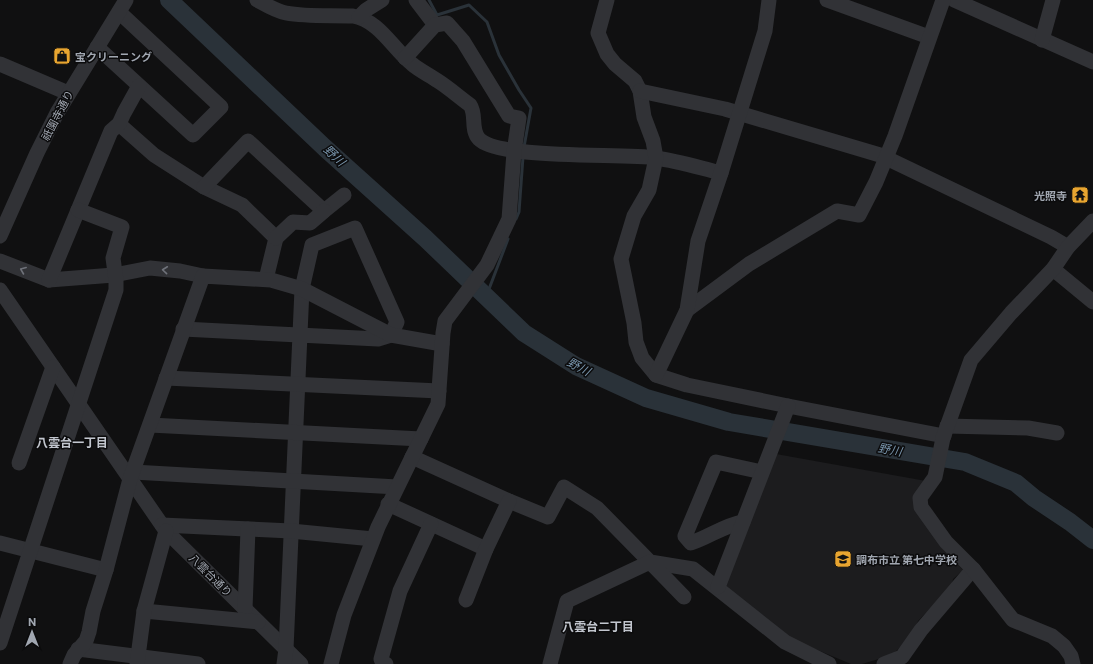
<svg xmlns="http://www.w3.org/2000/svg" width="1093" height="664" font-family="Commissioner,'Noto Sans JP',sans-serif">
  <rect width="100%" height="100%" fill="#101011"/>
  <!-- built -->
  <polygon fill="#1c1c1e" points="776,454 926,481 913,501 941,547 963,570 953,579 952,586 918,621 912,636 892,655 862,664 851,664 784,636 726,589 725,581"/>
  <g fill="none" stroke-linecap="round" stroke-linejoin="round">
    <!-- stream -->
    <g stroke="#2a3239" stroke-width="3">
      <polyline points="429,0 437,15 469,5 487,22 499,55 519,90 531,108 524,147"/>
      <polyline points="516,219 519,212 523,157"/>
      <polyline points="486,297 508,239"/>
    </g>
    <!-- river -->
    <polyline stroke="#2a3239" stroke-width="18" points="169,0 325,148 425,238 524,333 576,366 646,398 729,422 965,462 1016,483 1034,498 1070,522 1093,540"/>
    <!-- minor -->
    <g stroke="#313236" stroke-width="15">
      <path d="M257,0C266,5 276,11 286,13C308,17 331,15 353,16C380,21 392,48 412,64C419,70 429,75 438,81C449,88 459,97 470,105C477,115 470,129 479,139C500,160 622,153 656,158C678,161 700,168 721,173"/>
      <polyline points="416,0 435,25"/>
      <polyline points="607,0 598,33 607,54 615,64 635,81 640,91 644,117 653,141 656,158 649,190 634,216 621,259 634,323 636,342 642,358 656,375 687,385 788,406 944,436"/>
      <polyline points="827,0 929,37"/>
      <polyline points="954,0 1093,62"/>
      <polyline points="359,17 366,10 382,0"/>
      <polyline points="1042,40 1053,0"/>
      <polyline points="97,47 193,135 221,107 119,12"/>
      <polyline points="0,64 68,93"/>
      <polyline points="640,91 725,109 880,155 1051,237 1068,247"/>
      <polyline points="119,124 154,155 204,187 242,205 276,238 266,279"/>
      <polyline points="204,187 248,141 324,211 344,195"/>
      <polyline points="0,236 37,153 57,113 126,0"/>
      <polyline points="276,238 293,222 310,223 324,211"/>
      <polyline points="0,261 49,280 114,275 150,268 180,271 203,276"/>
      <polyline points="1053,269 1093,302"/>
      <polyline points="49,280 111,131 119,124 124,113 139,86"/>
      <polyline points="0,290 166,531 301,664"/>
      <polyline points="687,310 749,264 837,211 859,215 876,182 895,136 943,0"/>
      <polyline points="183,329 378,339 391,335 397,322 355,228 312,245 302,289 286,649 284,664"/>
      <polyline points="656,375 687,310 698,241 721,173 765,31 769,0"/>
      <polyline points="166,378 439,391"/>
      <polyline points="150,425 421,439"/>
      <polyline points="947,426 1028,428 1057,433"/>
      <polyline points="412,457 509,501 548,517 564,487 597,508 650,562 693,569 785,642 829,664"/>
      <polyline points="19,463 53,367"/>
      <polyline points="133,472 397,487"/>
      <polyline points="388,504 486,549"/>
      <path d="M743,522C725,525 709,537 691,543L685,536L716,462L762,472"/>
      <polyline points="162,525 291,531 373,539"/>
      <polyline points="0,543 106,570"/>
      <polyline points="718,587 788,406"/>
      <polyline points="466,600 486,549 509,501"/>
      <polyline points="245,609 248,529"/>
      <polyline points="144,611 258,622"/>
      <polyline points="0,643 116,290 116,280 113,258 122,227 78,210"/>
      <polyline points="78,649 198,664"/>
      <polyline points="70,664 74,655 86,641 89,632 93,611 106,570 130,479 203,276 271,280 302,289 391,335 442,344"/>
      <polyline points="137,664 144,611 166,531"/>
      <polyline points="331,664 344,615 378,527 438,404 443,333 445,321 487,265 509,219 514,152 519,118 509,116 463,41 447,23 435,25 405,58"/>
      <polyline points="386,664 383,664 381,659 400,591 431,524"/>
      <polyline points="550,664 567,601 650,562 684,597"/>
      <polyline points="884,664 902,657 921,630 973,569"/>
      <polyline points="1073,664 1071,656 1064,646 1052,636 1013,620 973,569 946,542 921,507 920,498 935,477 943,438 971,360 1011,313 1053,269 1068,247 1093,221"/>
    </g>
  </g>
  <!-- one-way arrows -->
  <defs><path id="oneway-chevron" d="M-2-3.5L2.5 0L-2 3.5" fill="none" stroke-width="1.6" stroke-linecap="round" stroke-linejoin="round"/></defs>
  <g stroke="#6f727a">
    <use href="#oneway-chevron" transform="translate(23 270) rotate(-158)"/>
    <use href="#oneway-chevron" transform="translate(165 270) rotate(-174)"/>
  </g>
  <!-- icons -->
  <defs>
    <symbol id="shop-square" viewBox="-11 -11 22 22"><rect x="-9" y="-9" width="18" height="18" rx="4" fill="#e8a530" stroke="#0b0b0c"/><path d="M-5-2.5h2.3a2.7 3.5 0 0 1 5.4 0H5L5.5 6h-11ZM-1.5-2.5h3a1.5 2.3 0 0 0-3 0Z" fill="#111"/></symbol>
    <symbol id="temple-square" viewBox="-11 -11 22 22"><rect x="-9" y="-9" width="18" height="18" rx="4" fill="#e8a530" stroke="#0b0b0c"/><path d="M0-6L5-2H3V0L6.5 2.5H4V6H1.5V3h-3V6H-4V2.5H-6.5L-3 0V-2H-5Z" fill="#111"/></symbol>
    <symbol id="school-square" viewBox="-11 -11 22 22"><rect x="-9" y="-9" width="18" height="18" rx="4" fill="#e8a530" stroke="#0b0b0c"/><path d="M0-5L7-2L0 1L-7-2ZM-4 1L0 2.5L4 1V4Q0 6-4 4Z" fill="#111"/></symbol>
  </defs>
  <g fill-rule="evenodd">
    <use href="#shop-square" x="52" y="46" width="20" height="20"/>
    <use href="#temple-square" x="1070" y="185" width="20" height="20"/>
    <use href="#school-square" x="833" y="549" width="20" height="20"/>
  </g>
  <g text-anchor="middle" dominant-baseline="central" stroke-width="3" stroke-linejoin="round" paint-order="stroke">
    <!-- poi labels -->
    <g font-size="11" font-weight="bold" fill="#a1a7b1" stroke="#0b0b0c" text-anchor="start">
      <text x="75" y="56">宝クリーニング</text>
      <text x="1067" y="195" text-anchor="end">光照寺</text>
      <text x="856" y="559">調布市立 第七中学校</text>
    </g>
    <!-- street labels -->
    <g font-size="11" fill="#a1a7b1" stroke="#0b0b0c">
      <text transform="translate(57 115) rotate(-62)">祇園寺通り</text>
      <text transform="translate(211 575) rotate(45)">八雲台通り</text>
    </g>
    <!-- water labels -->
    <g font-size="12" font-style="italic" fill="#7995ac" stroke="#0b0b0c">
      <text transform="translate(335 155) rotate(43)">野川</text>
      <text transform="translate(579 366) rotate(28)">野川</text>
      <text transform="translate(890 449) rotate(10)">野川</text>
    </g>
    <!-- neighbourhood labels -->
    <g font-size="12" font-weight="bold" fill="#c2c6ce" stroke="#0b0b0c">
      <text x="72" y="442">八雲台一丁目</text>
      <text x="598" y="626">八雲台二丁目</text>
    </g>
  </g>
  <!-- north arrow -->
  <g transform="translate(32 632)" stroke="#0b0b0c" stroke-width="3" paint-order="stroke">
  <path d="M0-3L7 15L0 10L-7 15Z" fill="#a1a7b1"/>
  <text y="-6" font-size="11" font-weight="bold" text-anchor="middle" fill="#a1a7b1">N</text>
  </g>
</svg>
